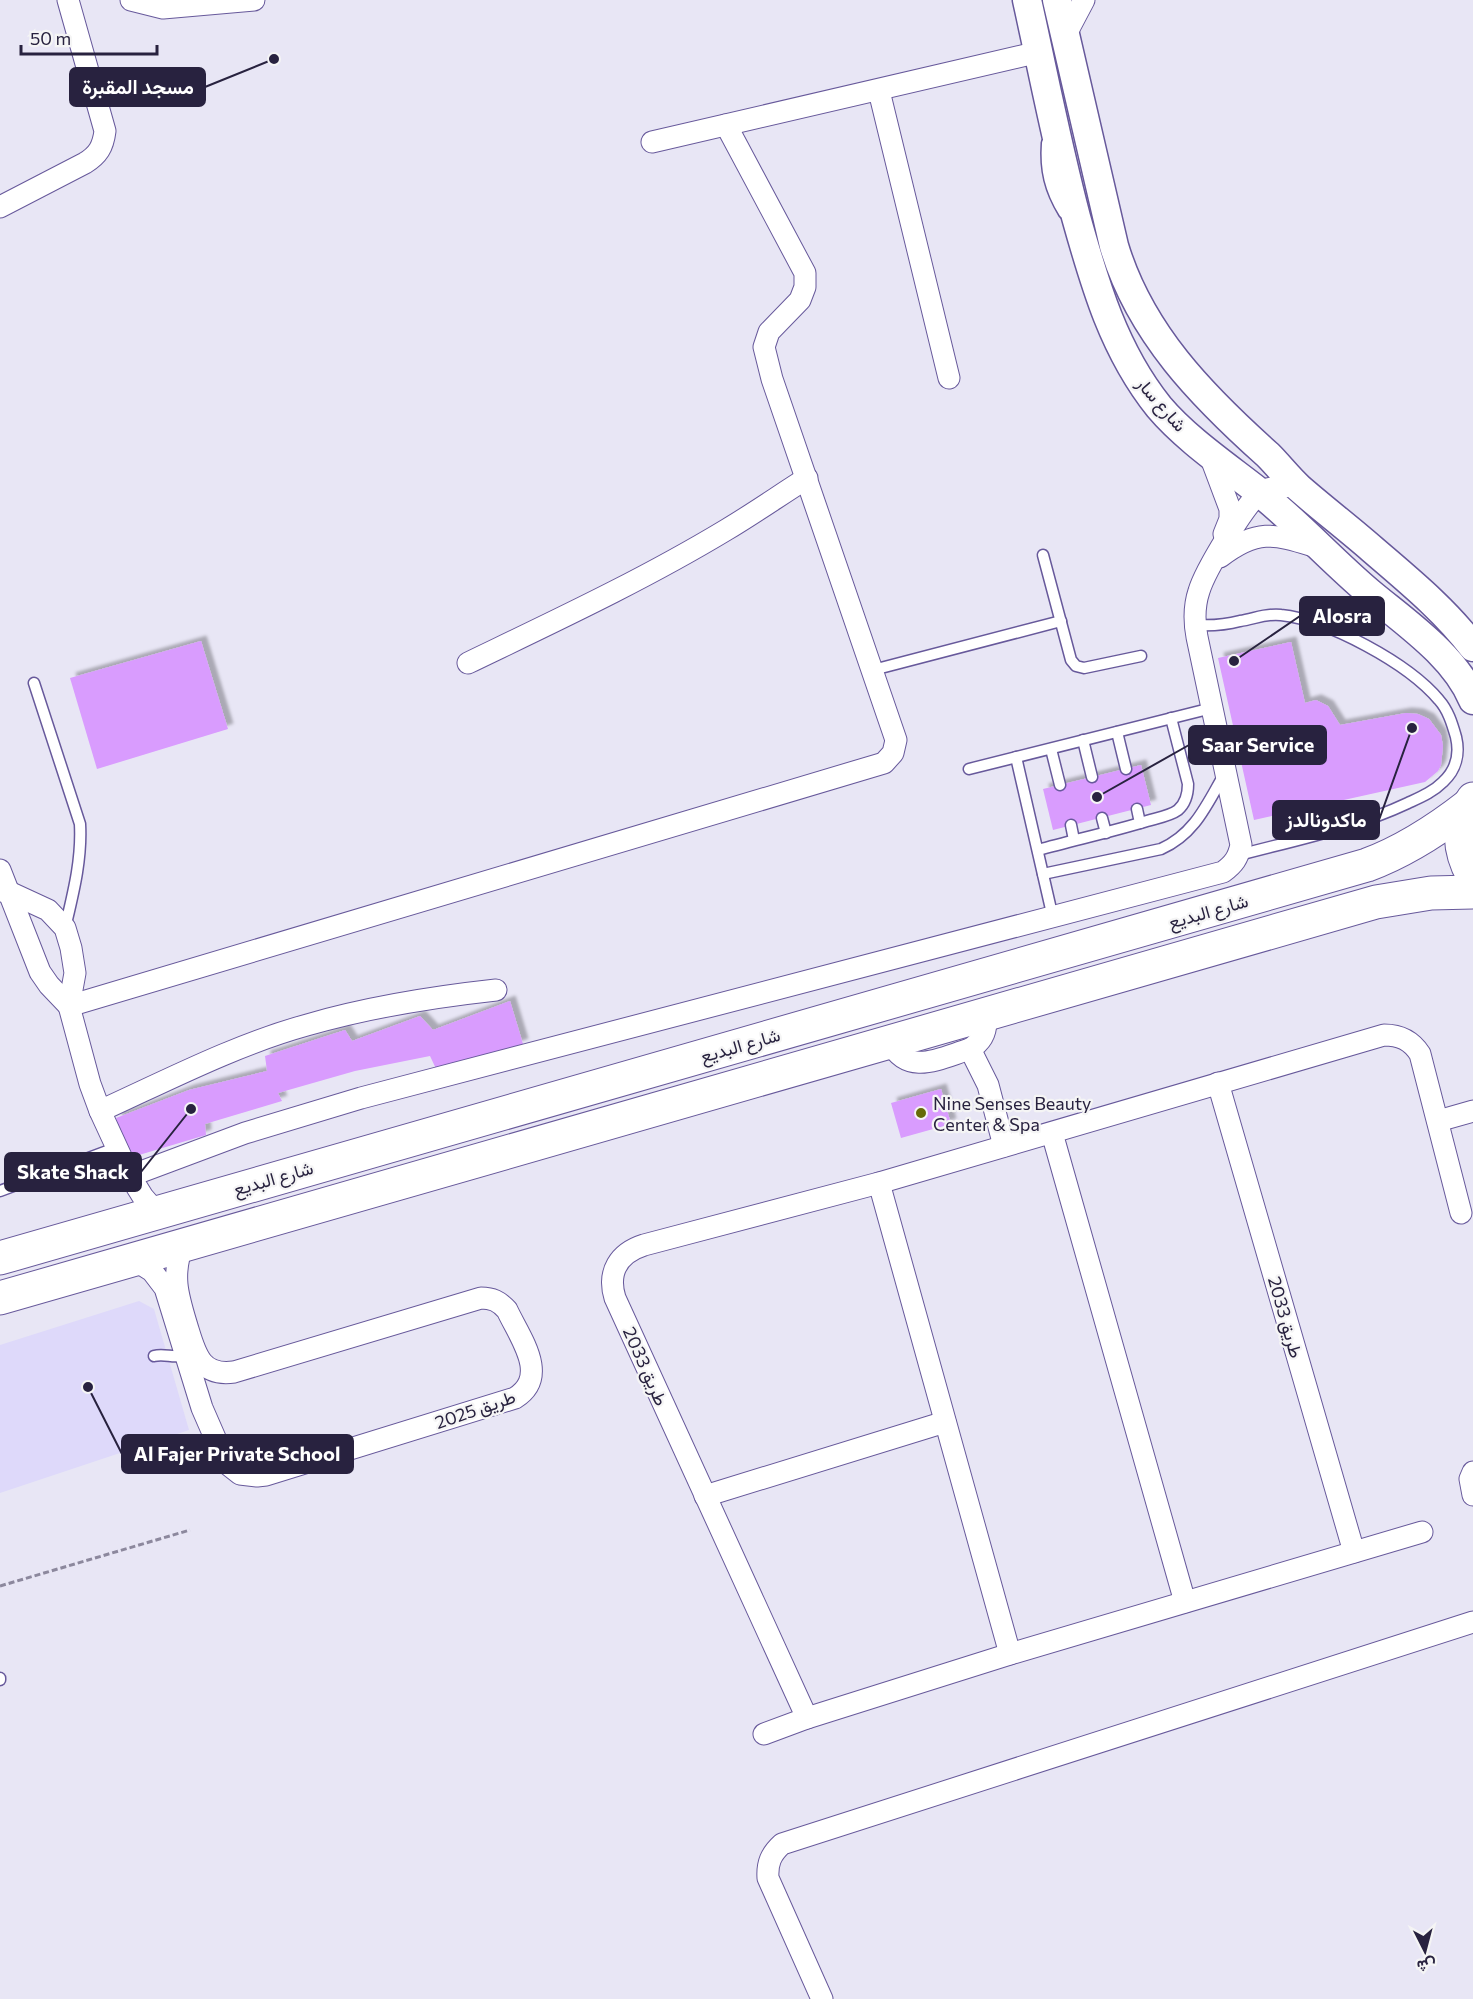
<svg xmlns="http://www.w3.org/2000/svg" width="1473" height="1999" font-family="Commissioner,Vazirmatn,sans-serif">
  <defs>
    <filter id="shadow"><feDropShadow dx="5.5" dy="-5.5" stdDeviation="1.5" flood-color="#0004"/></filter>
  </defs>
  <rect width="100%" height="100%" fill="#e8e6f5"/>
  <!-- built -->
  <polygon fill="#ded9fa" points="139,1301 154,1309 189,1430 0,1493 0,1345"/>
  <!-- building -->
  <g fill="#d99cfe" filter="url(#shadow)">
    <polygon points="201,641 228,729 97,769 70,678"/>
    <polygon points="1291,642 1305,703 1316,700 1328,706 1340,725 1406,713 1418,714 1429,719 1441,735 1443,746 1441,765 1438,771 1425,782 1254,820 1218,658"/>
    <polygon points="1141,765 1151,805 1053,830 1043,789"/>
    <polygon points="510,1001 523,1044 438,1073 430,1056 355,1071 278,1093 282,1101 205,1124 206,1135 129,1158 116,1118 189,1090 267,1071 265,1056 345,1030 352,1041 420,1016 433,1030"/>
    <polygon points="941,1089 951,1124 901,1138 891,1103"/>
  </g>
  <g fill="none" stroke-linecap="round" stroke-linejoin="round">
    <defs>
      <g id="lane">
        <path d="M1047,143C1045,170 1050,190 1064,213"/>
        <polyline points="1043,555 1071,660 1076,666 1084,668 1141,656"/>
        <path d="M1195,625C1211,626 1225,625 1240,621C1254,619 1266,613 1281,615C1328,620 1408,663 1439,700C1448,710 1452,723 1456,737C1460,754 1456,770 1443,782C1433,792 1421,797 1408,803C1355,828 1296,840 1239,855"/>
        <polyline points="873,670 1061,621"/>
        <path d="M34,683L80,824C82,860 73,894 65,928"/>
        <polyline points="1117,732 1126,769"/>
        <polyline points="1083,740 1092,777"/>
        <polyline points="1051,749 1060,785"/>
        <polyline points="1016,757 1053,918"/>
        <polyline points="969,769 1212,708"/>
        <polyline points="1137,809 1140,823"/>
        <polyline points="1102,818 1106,833"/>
        <polyline points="1071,825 1074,840"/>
        <path d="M1038,850C1074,840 1111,832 1147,821C1157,818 1170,816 1178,810C1186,803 1188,794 1188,784L1171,718"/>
        <path d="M1043,874L1161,849C1195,834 1207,804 1225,773"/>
        <polyline points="0,1191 118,1147"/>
        <path d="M154,1356C165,1353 174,1359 185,1355"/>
        <polyline points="0,1678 0,1680"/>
      </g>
      <g id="street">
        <polyline points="131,0 163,8 254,0"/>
        <polyline points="1065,36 1084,0"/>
        <polyline points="879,91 949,378"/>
        <polyline points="652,142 1039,52"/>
        <path d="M0,207L85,163C98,155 103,147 105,131L68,0"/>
        <polyline points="1209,453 1230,509 1230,519 1224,534"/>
        <path d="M1220,557C1258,528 1274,534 1317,547"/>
        <path d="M468,663C555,621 643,580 726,530C753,514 780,495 807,478"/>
        <polyline points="0,870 40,972 49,985 69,1006 884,763 893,753 896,740 772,379 764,347 769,332 800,300 805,287 805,273 726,125"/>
        <polyline points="1,891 9,892 48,910 65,928 71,948 75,973 69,1006 90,1084 100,1111 130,1176 143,1197 156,1212"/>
        <path d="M890,1042C908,1077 940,1058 970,1049C983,1041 988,1030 985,1014"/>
        <polyline points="970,1049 988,1085 1004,1146"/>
        <polyline points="1218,1083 1354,1552"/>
        <path d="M100,1111C168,1080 235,1045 307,1025C369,1007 432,997 496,990"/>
        <polyline points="1438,1121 1473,1111"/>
        <polyline points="1052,1133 1185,1602"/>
        <path d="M130,1176L245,1133L361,1098L1223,872C1234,864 1238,858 1241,845L1197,637C1194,621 1194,606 1199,591C1205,571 1245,504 1261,492C1270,486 1287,487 1297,486"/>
        <polyline points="879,1183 1010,1654"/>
        <path d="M133,1259L152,1271L165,1288L202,1408L226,1463L240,1474L257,1476L266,1475L515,1398C550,1376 520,1338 507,1310C499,1301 492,1298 481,1298L234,1372C200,1377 195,1352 187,1326C178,1296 171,1276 183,1244"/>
        <polyline points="1473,1472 1470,1479 1473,1495"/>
        <polyline points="705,1496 945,1422"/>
        <path d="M807,1718L615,1298C607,1272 619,1253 644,1245L879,1183L1384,1035C1400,1035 1411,1040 1420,1054L1461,1213"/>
        <polyline points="764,1734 807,1718 1010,1654 1422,1532"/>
        <path d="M822,1999L768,1878C767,1863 771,1854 782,1844L1473,1622"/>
      </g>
      <g id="secondary">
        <path d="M1027,0C1043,72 1057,145 1076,217C1095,285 1114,351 1159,407C1186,439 1226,466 1259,492C1298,523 1332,561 1370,593C1406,623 1455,656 1473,700"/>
        <path d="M1057,0L1114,246C1140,333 1202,396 1268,455C1279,466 1288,478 1299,488C1323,509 1348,528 1372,549C1408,580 1444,609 1473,647"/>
      </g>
      <g id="primary">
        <path d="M1473,799C1456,824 1459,851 1473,876"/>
        <path d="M0,1258L1367,865C1405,851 1437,830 1469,805"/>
        <polyline points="0,1298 1376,902 1431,893 1473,892"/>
      </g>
    </defs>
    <!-- lane casing -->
    <use href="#lane" stroke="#67599b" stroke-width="13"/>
    <!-- street casing -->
    <use href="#street" stroke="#67599b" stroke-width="23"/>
    <!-- secondary casing -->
    <use href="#secondary" stroke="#67599b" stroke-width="31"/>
    <!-- primary casing -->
    <use href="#primary" stroke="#67599b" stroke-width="35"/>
    <!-- path -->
    <polyline stroke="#8c889d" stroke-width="3" stroke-dasharray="6 3" stroke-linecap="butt" points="0,1586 190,1530"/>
    <!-- lane -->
    <use href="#lane" stroke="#fff" stroke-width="10"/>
    <!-- street -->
    <use href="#street" stroke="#fff" stroke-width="21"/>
    <!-- secondary -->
    <use href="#secondary" stroke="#fff" stroke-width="28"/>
    <!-- primary -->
    <use href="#primary" stroke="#fff" stroke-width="33"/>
  </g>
  <!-- markers -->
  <circle fill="#666a09" stroke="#f5f5f5" stroke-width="2" cx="921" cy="1113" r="6"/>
  <g text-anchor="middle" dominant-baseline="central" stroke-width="4.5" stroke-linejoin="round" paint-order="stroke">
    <!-- street labels -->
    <g font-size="18" fill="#28223f" stroke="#f5f5f5">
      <text transform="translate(1162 404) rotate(49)">شارع سار</text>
      <text transform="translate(1208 911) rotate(-16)">شارع البديع</text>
      <text transform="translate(740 1045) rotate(-16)">شارع البديع</text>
      <text transform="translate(273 1178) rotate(-16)">شارع البديع</text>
      <text transform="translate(1286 1317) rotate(74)">طريق 2033</text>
      <text transform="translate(646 1366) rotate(66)">طريق 2033</text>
      <text transform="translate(475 1409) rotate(-19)">طريق 2025</text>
    </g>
    <!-- poi labels -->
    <g font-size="18" fill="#28223f" stroke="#f5f5f5" text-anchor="start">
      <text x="933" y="1103">Nine Senses Beauty<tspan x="933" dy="21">Center &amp; Spa</tspan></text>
    </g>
  </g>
  <!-- callouts -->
  <path fill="none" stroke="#28223f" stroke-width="2" d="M274 59L205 87M1234 661L1300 616M1097 797L1189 745M1412 728L1379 820M191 1109L141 1172M88 1387L122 1454"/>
  <g fill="#28223f" stroke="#f5f5f5" stroke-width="2">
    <circle cx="274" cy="59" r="6"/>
    <circle cx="1234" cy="661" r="6"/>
    <circle cx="1097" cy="797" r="6"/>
    <circle cx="1412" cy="728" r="6"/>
    <circle cx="191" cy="1109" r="6"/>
    <circle cx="88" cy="1387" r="6"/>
  </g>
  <g fill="#28223f" stroke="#28223f" stroke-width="2">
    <rect x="70" y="68" width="135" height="38" rx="6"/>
    <rect x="1300" y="597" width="84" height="38" rx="6"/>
    <rect x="1189" y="726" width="137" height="38" rx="6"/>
    <rect x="1273" y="801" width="106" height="38" rx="6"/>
    <rect x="5" y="1153" width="136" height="38" rx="6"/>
    <rect x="122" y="1435" width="231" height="38" rx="6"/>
  </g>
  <g font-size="20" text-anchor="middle" font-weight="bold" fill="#fff">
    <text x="138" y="94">مسجد المقبرة</text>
    <text x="1342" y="623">Alosra</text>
    <text x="1258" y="752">Saar Service</text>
    <text x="1326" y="827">ماكدونالدز</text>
    <text x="73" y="1179">Skate Shack</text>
    <text x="237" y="1461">Al Fajer Private School</text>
  </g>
  <!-- north arrow -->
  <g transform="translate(1425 1951) rotate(174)" stroke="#f5f5f5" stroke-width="4.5" paint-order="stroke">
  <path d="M0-4.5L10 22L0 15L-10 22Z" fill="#28223f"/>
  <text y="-9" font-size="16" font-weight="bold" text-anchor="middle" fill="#28223f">ش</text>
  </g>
  <!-- scale -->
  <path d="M21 45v9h136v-9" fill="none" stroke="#28223f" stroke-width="3"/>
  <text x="30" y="45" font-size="18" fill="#28223f" stroke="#f5f5f5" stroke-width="4.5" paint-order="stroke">50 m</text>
</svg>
